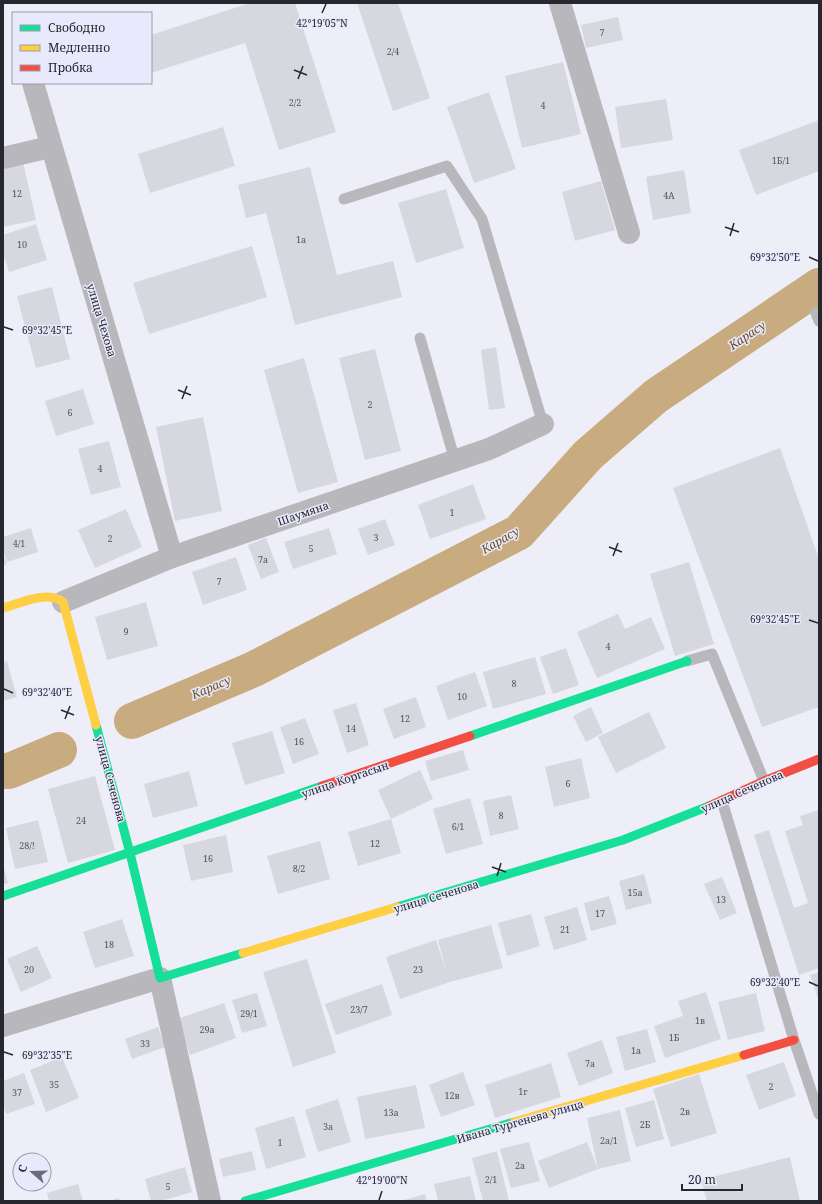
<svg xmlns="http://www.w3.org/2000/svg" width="822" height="1204" font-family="'Noto Serif',serif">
  <rect width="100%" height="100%" fill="#eeeef8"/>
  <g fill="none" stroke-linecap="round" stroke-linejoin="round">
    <!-- river -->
    <g stroke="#c8ac80" stroke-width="36">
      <polyline points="132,721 254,669 519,532 588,455 656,396 819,286"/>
      <polyline points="3,771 9,771 59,750"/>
    </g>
  </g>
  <!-- building -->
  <g fill="#d7d7e0">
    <polygon points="250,3 295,3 336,132 279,150 245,43 151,73 151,35"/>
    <polygon points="357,3 398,3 430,98 393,111"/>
    <polygon points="618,17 623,40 586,48 581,25"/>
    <polygon points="563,62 581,134 522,148 505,76"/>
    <polygon points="489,92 516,169 474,183 447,107"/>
    <polygon points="666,99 673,140 621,148 615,107"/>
    <polygon points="819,120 819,171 756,195 739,150"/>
    <polygon points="223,127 235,166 150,193 138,154"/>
    <polygon points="23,162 36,220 3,227 3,166"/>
    <polygon points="310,167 337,275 393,261 402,297 295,325 266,213 246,218 238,185"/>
    <polygon points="684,170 691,213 653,220 646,177"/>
    <polygon points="601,181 615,230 575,241 562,192"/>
    <polygon points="446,189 464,248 416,263 398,203"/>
    <polygon points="36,224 47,260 9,272 3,253 3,235"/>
    <polygon points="252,246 267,297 149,334 133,283"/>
    <polygon points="52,287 70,359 36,368 17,296"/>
    <polygon points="496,347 505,408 489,410 481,350"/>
    <polygon points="375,349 401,451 365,460 339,358"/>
    <polygon points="304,358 338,482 298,493 264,370"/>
    <polygon points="83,389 94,424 56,436 45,401"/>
    <polygon points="203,417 222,511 175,521 156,427"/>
    <polygon points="109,441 121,487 91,495 78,449"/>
    <polygon points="780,448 819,559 819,707 762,727 673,488"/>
    <polygon points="473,484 486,519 430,539 418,505"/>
    <polygon points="126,509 142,547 95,568 78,530"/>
    <polygon points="385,519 395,545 368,555 358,529"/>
    <polygon points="31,528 38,552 7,562 3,550 3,537"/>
    <polygon points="329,528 337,554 293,569 284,542"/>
    <polygon points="266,538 279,572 261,579 248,545"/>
    <polygon points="3,553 7,564 3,565"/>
    <polygon points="236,557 247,590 203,605 192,572"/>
    <polygon points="689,562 714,644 675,656 650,574"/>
    <polygon points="146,602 158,646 107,660 95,617"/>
    <polygon points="618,614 625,629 651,617 665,649 597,678 577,632"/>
    <polygon points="566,648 579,685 553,694 540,657"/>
    <polygon points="535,657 546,694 493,709 483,672"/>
    <polygon points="7,661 17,697 3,701 3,663"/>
    <polygon points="475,672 487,706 448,720 436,686"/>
    <polygon points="416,697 426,727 394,739 383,709"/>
    <polygon points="356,703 369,745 347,753 333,710"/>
    <polygon points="591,707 603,733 586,742 573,716"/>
    <polygon points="649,712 666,748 616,773 598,737"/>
    <polygon points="305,718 319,754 293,764 280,727"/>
    <polygon points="272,731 285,773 245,785 232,743"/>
    <polygon points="463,750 469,770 431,781 425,761"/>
    <polygon points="581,758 590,798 554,807 545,767"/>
    <polygon points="420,770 433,799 391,819 378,790"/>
    <polygon points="189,771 198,806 153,818 144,784"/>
    <polygon points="95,776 115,850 68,863 48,789"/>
    <polygon points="511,795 519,829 490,836 483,801"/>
    <polygon points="470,798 483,844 446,854 433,809"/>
    <polygon points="819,810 819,968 799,975 754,835 769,830 794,908 808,903 785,831 803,825 800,816"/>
    <polygon points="391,819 401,853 358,866 348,832"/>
    <polygon points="38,820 48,862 15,869 6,828"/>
    <polygon points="226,835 233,872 191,881 183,845"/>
    <polygon points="320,841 330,879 278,894 267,856"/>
    <polygon points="3,865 8,883 3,884"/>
    <polygon points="644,874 652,903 626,910 619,881"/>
    <polygon points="722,877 737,913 720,920 704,884"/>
    <polygon points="609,896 617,924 591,931 584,903"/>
    <polygon points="577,907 587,940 554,950 544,917"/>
    <polygon points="531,914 540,946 507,956 498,923"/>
    <polygon points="122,919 134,956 95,968 83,932"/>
    <polygon points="491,925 503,968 450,982 400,999 386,957 436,940 447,973 438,940"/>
    <polygon points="37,946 52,978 21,992 7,959"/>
    <polygon points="307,959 336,1053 293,1067 263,972"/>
    <polygon points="819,972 819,1001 810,975"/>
    <polygon points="382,984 392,1015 336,1035 325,1004"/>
    <polygon points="706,992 721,1039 665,1058 654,1026 683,1016 678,1001"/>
    <polygon points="257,993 267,1026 242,1033 232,1000"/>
    <polygon points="756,993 765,1031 728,1040 718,1002"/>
    <polygon points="224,1003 236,1038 190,1055 177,1019"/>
    <polygon points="158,1027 165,1047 132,1059 125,1039"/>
    <polygon points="647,1029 656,1062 625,1071 616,1037"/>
    <polygon points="602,1040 613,1073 579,1086 567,1053"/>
    <polygon points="62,1057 79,1098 46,1112 30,1070"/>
    <polygon points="784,1062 796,1096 759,1110 746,1075"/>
    <polygon points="551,1063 561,1097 495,1118 485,1085"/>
    <polygon points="463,1072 475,1105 441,1117 429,1085"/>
    <polygon points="24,1073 35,1104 6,1114 3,1105 3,1081"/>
    <polygon points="699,1074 717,1133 671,1147 653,1089"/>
    <polygon points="416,1085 425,1128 365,1139 357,1097"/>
    <polygon points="338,1099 351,1142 318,1152 305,1110"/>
    <polygon points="654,1100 664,1139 636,1147 625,1108"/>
    <polygon points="620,1110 631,1161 598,1169 587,1118"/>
    <polygon points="294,1116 306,1157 266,1169 255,1128"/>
    <polygon points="529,1142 540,1181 511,1188 500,1149"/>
    <polygon points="587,1142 598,1169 549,1188 538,1161"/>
    <polygon points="252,1151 256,1170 223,1177 219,1159"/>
    <polygon points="497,1151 509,1201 483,1201 472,1158"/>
    <polygon points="790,1157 800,1201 707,1201 701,1180"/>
    <polygon points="185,1167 192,1192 161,1201 151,1201 145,1179"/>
    <polygon points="470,1176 476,1201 438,1201 434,1184"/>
    <polygon points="78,1184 83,1201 49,1201 47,1193"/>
    <polygon points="425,1194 427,1201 401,1201"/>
    <polygon points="119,1198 120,1201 109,1201"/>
  </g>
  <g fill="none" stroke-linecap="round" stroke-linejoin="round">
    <!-- lane -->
    <g stroke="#b8b8bc" stroke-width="11">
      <polyline points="344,199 447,166 482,219 543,424"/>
      <polyline points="816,313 819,321"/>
      <polyline points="420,338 455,461"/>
      <polyline points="687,661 712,654 764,781"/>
      <polyline points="722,801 794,1040 819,1114"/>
    </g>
    <!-- street -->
    <g stroke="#b8b8bc" stroke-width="22">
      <polyline points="560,3 629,233"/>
      <polyline points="33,83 172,557"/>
      <polyline points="3,158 50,147"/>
      <polyline points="63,602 172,557 489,449 543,424"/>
      <polyline points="3,1026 160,978 210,1201"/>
    </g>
    <!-- fast -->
    <g stroke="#16e098" stroke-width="9">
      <polyline points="96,725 130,853 160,978 243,953"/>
      <polyline points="470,736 687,661"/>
      <polyline points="3,896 322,786"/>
      <polyline points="397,907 623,840 709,806"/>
      <polyline points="245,1201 514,1122"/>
    </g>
    <!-- slow -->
    <g stroke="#ffcf43" stroke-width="9">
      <path d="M3,608C21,603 47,590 63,602L96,725"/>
      <polyline points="243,953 397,907"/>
      <polyline points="514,1122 744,1055"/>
    </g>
    <!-- jam -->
    <g stroke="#f24e42" stroke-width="9">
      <polyline points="322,786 470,736"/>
      <polyline points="709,806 764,781 819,759"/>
      <polyline points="744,1055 794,1040"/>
    </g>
  </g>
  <!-- ticks -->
  <path fill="none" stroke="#27272f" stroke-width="1.5" d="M322,13L326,4M294,70L307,75M298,79L303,66M725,227L739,232M730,236L734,223M809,257L818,261M4,327L13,330M178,390L191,395M182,399L187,386M609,547L622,552M613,556L618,543M809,620L818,623M4,689L13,693M61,710L74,715M65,719L70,706M492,867L506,872M497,876L501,863M809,982L818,986M4,1052L13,1055M379,1200L382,1191"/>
  <g text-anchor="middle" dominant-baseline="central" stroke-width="3" stroke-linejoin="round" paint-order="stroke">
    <!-- number labels -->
    <g font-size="9" fill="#54545c">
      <text x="602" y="32">7</text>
      <text x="393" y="51">2/4</text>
      <text x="295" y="102">2/2</text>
      <text x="543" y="105">4</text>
      <text x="781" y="160">1Б/1</text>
      <text x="17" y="193">12</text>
      <text x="669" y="195">4А</text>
      <text x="301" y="239">1а</text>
      <text x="22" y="244">10</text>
      <text x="370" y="404">2</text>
      <text x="70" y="412">6</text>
      <text x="100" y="468">4</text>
      <text x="452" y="512">1</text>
      <text x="376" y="537">3</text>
      <text x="110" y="538">2</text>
      <text x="19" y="543">4/1</text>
      <text x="311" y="548">5</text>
      <text x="263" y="559">7а</text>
      <text x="219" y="581">7</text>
      <text x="126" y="631">9</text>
      <text x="608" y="646">4</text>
      <text x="514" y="683">8</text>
      <text x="462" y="696">10</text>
      <text x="405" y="718">12</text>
      <text x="351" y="728">14</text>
      <text x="299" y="741">16</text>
      <text x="568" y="783">6</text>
      <text x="501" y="815">8</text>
      <text x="81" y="820">24</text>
      <text x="458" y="826">6/1</text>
      <text x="375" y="843">12</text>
      <text x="27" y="845">28/!</text>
      <text x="208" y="858">16</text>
      <text x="299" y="868">8/2</text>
      <text x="635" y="892">15а</text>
      <text x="721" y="899">13</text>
      <text x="600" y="913">17</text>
      <text x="565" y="929">21</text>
      <text x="109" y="944">18</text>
      <text x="29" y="969">20</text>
      <text x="418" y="969">23</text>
      <text x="359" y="1009">23/7</text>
      <text x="249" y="1013">29/1</text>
      <text x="700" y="1020">1в</text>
      <text x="207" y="1029">29а</text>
      <text x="674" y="1037">1Б</text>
      <text x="145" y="1043">33</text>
      <text x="636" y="1050">1а</text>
      <text x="590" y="1063">7а</text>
      <text x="54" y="1084">35</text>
      <text x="771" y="1086">2</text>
      <text x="523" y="1091">1г</text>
      <text x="17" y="1092">37</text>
      <text x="452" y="1095">12в</text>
      <text x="685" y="1111">2в</text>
      <text x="391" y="1112">13а</text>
      <text x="645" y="1124">2Б</text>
      <text x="328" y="1126">3а</text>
      <text x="609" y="1140">2а/1</text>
      <text x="280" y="1142">1</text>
      <text x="520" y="1165">2а</text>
      <text x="491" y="1179">2/1</text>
      <text x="168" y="1186">5</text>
    </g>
    <!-- street labels -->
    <g font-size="11" fill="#27272f" stroke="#e9e9fd">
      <text transform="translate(102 320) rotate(73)">улица Чехова</text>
      <text transform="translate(303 513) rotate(-19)">Шаумяна</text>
      <text transform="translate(111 779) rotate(75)">улица Сеченова</text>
      <text transform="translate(345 779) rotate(-19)">улица Коргасын</text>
      <text transform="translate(742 791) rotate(-24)">улица Сеченова</text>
      <text transform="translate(436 896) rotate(-17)">улица Сеченова</text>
      <text transform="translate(520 1121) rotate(-16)">Ивана Тургенева улица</text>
    </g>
    <!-- water labels -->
    <g font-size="12" font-style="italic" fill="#6c4e1d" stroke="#e9e9fd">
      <text transform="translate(747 335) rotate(-34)">Карасу</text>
      <text transform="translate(500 540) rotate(-30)">Карасу</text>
      <text transform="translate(211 687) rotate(-23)">Карасу</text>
    </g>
  </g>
  <g font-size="10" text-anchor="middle" fill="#27272f" stroke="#e9e9fd" stroke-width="3" stroke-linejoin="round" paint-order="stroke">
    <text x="322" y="27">42°19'05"N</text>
    <text x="775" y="261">69°32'50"E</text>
    <text x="47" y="334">69°32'45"E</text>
    <text x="775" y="623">69°32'45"E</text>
    <text x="47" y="696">69°32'40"E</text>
    <text x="775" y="986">69°32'40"E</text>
    <text x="47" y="1059">69°32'35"E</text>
    <text x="382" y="1184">42°19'00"N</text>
  </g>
  <!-- border -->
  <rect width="822" height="1204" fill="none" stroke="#27272f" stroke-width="8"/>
  <!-- legend -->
  <rect x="12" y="12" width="140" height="72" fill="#e9e9fd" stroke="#9b9bab"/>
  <rect x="20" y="25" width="20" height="6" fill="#16e098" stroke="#9b9bab"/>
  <text x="48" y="32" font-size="12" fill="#27272f">Свободно</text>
  <rect x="20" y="45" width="20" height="6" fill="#ffcf43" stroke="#9b9bab"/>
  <text x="48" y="52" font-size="12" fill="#27272f">Медленно</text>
  <rect x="20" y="65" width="20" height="6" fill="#f24e42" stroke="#9b9bab"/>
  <text x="48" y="72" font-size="12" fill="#27272f">Пробка</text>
  <!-- north arrow -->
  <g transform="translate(32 1172) rotate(290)"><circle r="19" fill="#e9e9fd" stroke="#9b9bab"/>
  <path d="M0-3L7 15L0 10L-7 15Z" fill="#6d6d75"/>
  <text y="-6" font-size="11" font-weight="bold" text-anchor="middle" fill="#27272f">С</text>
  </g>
  <!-- scale -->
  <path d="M682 1184v6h60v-6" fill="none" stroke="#27272f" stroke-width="2"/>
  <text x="688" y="1184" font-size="12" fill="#27272f" stroke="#e9e9fd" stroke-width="3" paint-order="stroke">20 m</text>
</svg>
